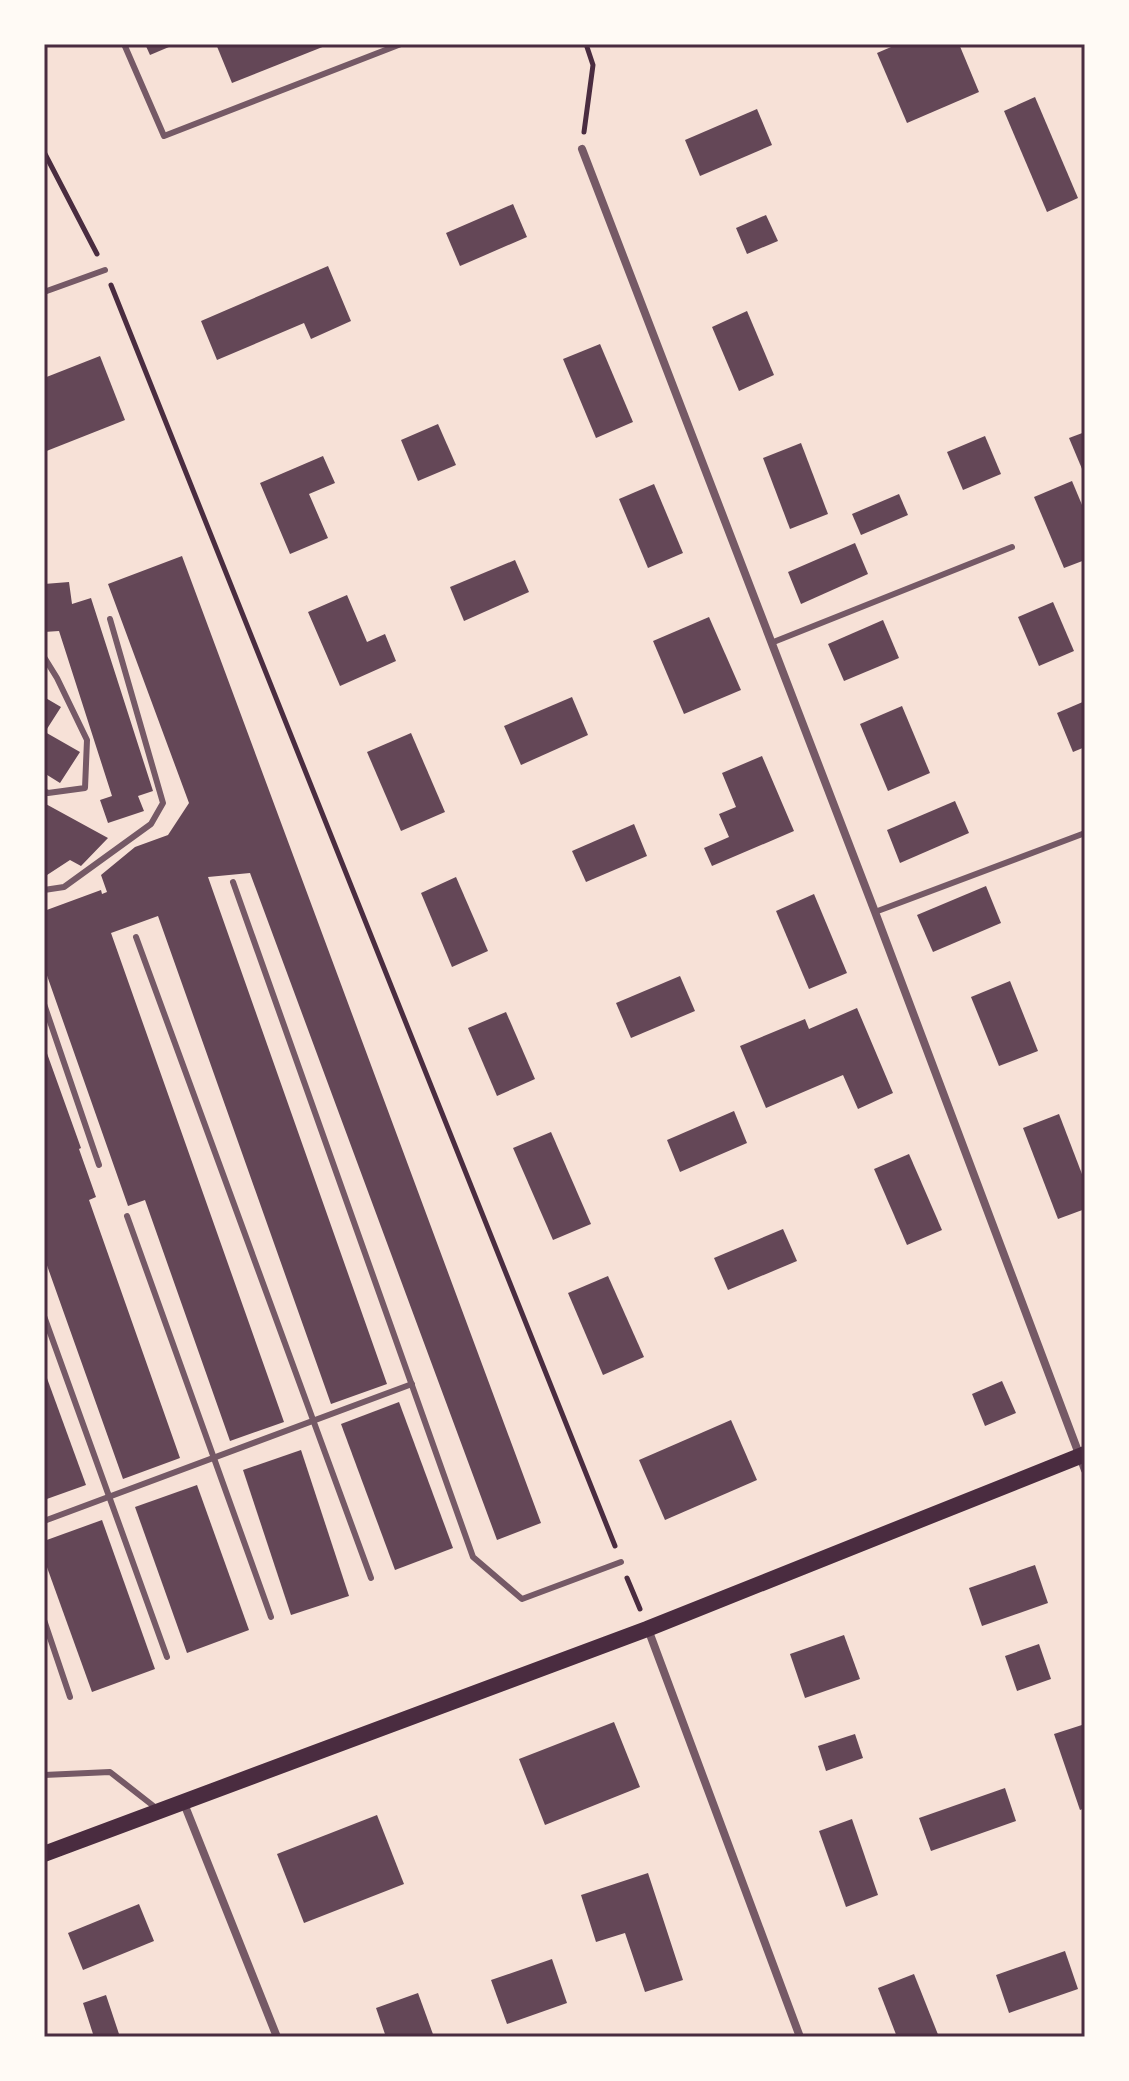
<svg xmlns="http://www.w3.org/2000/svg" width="1129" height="2081" font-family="'Open Sans',sans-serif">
  <rect width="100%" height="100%" fill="#f7e1d7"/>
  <!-- building -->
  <g fill="#644757">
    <polygon points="145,44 176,44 150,55"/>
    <polygon points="216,44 330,44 232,83"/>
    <polygon points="898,44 959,44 979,92 907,123 877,53"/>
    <polygon points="1035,97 1078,198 1047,212 1004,111"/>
    <polygon points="757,109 772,145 700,176 685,140"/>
    <polygon points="513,204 527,237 460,266 446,233"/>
    <polygon points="766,215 778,241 747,254 736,228"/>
    <polygon points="328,266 351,321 311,339 304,323 217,360 201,321"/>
    <polygon points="747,311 774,375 739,391 712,327"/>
    <polygon points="600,344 633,422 596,438 563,359"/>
    <polygon points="100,356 125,420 44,452 44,378"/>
    <polygon points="438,424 456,465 418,481 401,440"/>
    <polygon points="1085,432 1085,476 1069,438"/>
    <polygon points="985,436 1001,474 963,490 947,452"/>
    <polygon points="801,443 828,514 790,529 763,458"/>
    <polygon points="323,456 335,483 309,494 328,538 290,554 260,483"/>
    <polygon points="1072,481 1085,512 1085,560 1064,568 1034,497"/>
    <polygon points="654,484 683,553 648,568 619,499"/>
    <polygon points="899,494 908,515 861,535 852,514"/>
    <polygon points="855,543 868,574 801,604 788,572"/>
    <polygon points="182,556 541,1523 497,1540 250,873 208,877 387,1384 331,1404 158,916 111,933 284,1422 230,1441 145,1200 128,1206 44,967 44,911 101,890 102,894 107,892 101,875 135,847 168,835 189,803 108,584"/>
    <polygon points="515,560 529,592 464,621 450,587"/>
    <polygon points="69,582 72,604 91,598 153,791 138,796 144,811 108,823 100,800 112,796 59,631 44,632 44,584"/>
    <polygon points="347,595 367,642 385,634 396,661 340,686 308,612"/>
    <polygon points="1053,602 1074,651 1039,666 1018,617"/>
    <polygon points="709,617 741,690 684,714 653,641"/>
    <polygon points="883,620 899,658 844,681 828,644"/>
    <polygon points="44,697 61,707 45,732 80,752 60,783 44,773"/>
    <polygon points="572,697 588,735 521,765 504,726"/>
    <polygon points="1085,701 1085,747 1073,752 1057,713"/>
    <polygon points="902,706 930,773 888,791 860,724"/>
    <polygon points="411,733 445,812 401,831 367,752"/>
    <polygon points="762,756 794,831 712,866 704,848 729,837 719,814 736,807 722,773"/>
    <polygon points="955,801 969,833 900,863 887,830"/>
    <polygon points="44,803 108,838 81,866 70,860 44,877"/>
    <polygon points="634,824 647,856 586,882 572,851"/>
    <polygon points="456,877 488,951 452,967 421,893"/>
    <polygon points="986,886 1001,923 933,952 917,915"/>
    <polygon points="814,894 847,973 809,989 776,911"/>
    <polygon points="680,976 695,1011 631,1038 616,1003"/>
    <polygon points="1010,981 1038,1051 999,1066 971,997"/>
    <polygon points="857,1008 893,1093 858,1109 843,1075 766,1108 740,1046 805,1019 809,1029"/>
    <polygon points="506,1012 535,1079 497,1096 468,1028"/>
    <polygon points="44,1045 81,1148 79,1149 96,1197 89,1200 180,1458 123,1479 44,1257"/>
    <polygon points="734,1111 747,1143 680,1172 667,1140"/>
    <polygon points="1059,1114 1085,1182 1085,1209 1058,1219 1023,1128"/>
    <polygon points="551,1132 591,1224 553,1240 513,1148"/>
    <polygon points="909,1154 942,1230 907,1245 874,1169"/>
    <polygon points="783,1229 797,1261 728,1290 714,1258"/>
    <polygon points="608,1276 644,1357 603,1375 568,1293"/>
    <polygon points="44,1370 86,1485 44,1500"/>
    <polygon points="1002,1381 1016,1413 985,1426 972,1394"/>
    <polygon points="399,1402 453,1548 395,1570 341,1424"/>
    <polygon points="731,1420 757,1480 665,1520 639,1460"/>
    <polygon points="301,1450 349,1596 291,1615 243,1470"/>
    <polygon points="197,1485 249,1630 187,1653 135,1507"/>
    <polygon points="102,1520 155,1669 92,1692 44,1559 44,1541"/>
    <polygon points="1035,1565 1048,1603 982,1626 969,1588"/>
    <polygon points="844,1635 860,1679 805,1698 790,1654"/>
    <polygon points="1039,1644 1051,1679 1017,1691 1005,1656"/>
    <polygon points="614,1722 640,1787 545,1825 519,1759"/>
    <polygon points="1085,1724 1085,1808 1080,1810 1054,1734"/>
    <polygon points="855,1734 863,1758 826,1771 818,1746"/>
    <polygon points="1005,1788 1016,1821 931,1851 919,1818"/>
    <polygon points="377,1815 404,1884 304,1923 277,1854"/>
    <polygon points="852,1819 878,1895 846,1907 819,1831"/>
    <polygon points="648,1873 683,1980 645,1992 625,1933 596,1942 581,1895"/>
    <polygon points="139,1904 154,1941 83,1970 68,1933"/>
    <polygon points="1065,1951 1078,1989 1009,2013 996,1975"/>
    <polygon points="552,1959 567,2003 507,2024 491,1980"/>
    <polygon points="914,1974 939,2037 897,2037 878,1988"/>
    <polygon points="418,1993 434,2037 386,2037 376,2008"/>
    <polygon points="106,1995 120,2037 94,2037 83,2003"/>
  </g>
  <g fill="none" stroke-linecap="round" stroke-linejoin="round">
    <!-- path -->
    <g stroke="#4a2c40" stroke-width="5">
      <polyline points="584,132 593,65 586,44"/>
      <polyline points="44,152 97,254"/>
      <polyline points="111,285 615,1546"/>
      <polyline points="627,1578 640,1609"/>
    </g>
    <!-- service -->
    <g stroke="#755966" stroke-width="6">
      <polyline points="124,44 164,136 401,44"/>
      <polyline points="44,292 105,270"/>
      <polyline points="771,643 1012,547"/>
      <polyline points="44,657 57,678 87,740 85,788 48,793 44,791"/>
      <polyline points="233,882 473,1557 522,1599 621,1562"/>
      <polyline points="44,890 64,887 151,824 163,803 110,619"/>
      <polyline points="875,912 1085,833"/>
      <polyline points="136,937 371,1578"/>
      <polyline points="44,1004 99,1165"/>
      <polyline points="127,1216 271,1617"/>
      <polyline points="44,1316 167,1657"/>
      <polyline points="44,1521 412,1384"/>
      <polyline points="44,1620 70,1697"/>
      <polyline points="44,1775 110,1772 156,1808"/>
    </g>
    <!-- minor -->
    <g stroke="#755966" stroke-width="8">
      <polyline points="582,149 875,912 1085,1470"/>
      <polyline points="648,1629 800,2037"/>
      <polyline points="183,1801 277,2037"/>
    </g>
    <!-- secondary -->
    <polyline stroke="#4a2c40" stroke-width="16" points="44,1854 647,1629 1085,1454"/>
  </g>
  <!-- border -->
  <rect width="1129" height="2081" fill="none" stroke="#fffaf5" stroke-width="92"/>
  <rect x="46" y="46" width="1037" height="1989" fill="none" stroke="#4a2c40" stroke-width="3"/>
</svg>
